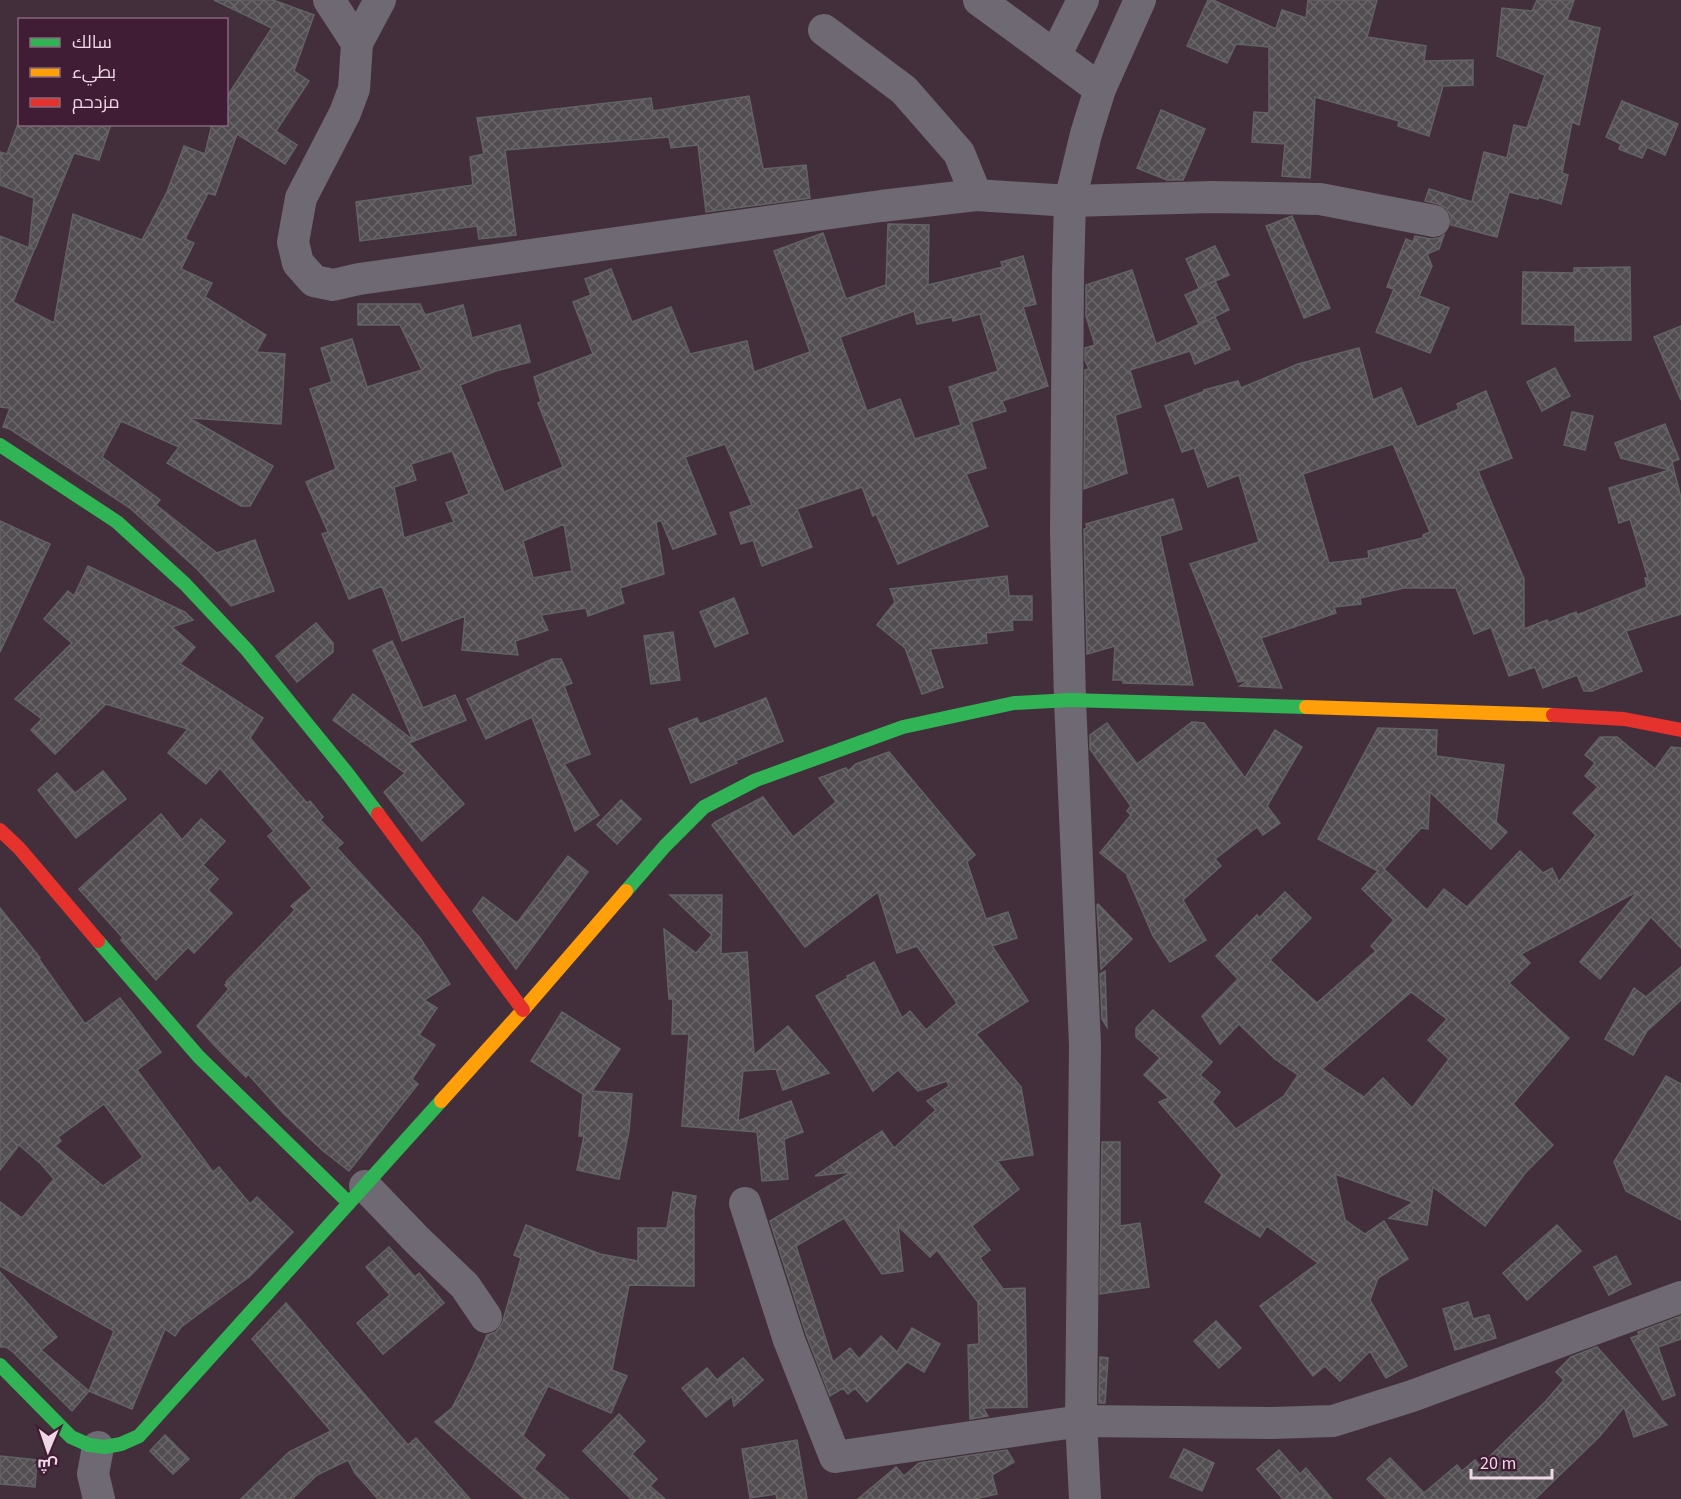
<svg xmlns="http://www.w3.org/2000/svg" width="1681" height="1499" font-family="'Source Sans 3',Cairo,sans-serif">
  <defs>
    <pattern id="building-cross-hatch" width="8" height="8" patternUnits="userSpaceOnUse" patternTransform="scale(1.5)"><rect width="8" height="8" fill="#514d51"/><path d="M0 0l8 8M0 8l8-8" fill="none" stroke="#6a666a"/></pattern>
  </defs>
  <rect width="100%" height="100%" fill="#432f3c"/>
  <!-- building -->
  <g fill="url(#building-cross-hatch)" stroke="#626364" stroke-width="1.5" fill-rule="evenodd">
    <polygon points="214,0 273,0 314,15 294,71 309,81 276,131 297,145 285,164 237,134 215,195 208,193 185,239 194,243 181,269 212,283 205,297 266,335 256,352 285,354 281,424 189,418 273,466 250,506 241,506 167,463 179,447 121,421 102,457 160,500 156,505 217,553 255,540 274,591 231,606 198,570 130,508 10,429 3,427 10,408 0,407 0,236 34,250 13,302 54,323 73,214 142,240 167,192 184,146 205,154 212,124 226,124 226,98 272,28"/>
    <polygon points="1208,0 1213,0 1276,29 1282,10 1306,18 1308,0 1377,0 1367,37 1426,46 1424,61 1473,60 1473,85 1443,86 1429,136 1398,126 1399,121 1315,97 1310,178 1282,176 1285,144 1252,142 1254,112 1269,113 1269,47 1236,44 1227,63 1187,46"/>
    <polygon points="1537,0 1574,0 1567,20 1600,28 1579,125 1572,122 1562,173 1568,175 1561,204 1538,197 1538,199 1509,192 1497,237 1451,225 1451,216 1446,208 1438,204 1425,201 1429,189 1472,202 1484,152 1507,158 1514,125 1527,128 1545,75 1497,56 1502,8 1532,11"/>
    <polygon points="749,96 763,169 806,165 810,198 706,212 698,145 671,148 669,137 505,150 516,235 479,239 477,226 360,241 356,202 473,185 470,157 484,154 477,118 651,98 653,111"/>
    <polygon points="1622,101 1678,124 1665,155 1647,147 1642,158 1619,149 1621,144 1606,137"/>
    <polygon points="1161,110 1205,129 1183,180 1167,180 1137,168"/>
    <polygon points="18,124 111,124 99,160 74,153 35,249 29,248 34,198 0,185 0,152 7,154"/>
    <polygon points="1292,216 1330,308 1304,318 1266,226"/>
    <path d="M888,224L929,225L928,285L1003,267L1001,262L1023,256L1036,304L1023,307L1048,386L1002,401L1006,411L971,422L986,468L966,474L988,526L898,564L876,514L873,516L862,487L797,509L812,547L762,566L753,540L741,544L730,513L752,505L725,444L685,457L716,534L673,549L661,520L656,522L664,574L620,588L624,603L588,616L586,608L541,615L548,630L515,641L518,655L462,650L465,616L402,641L382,586L349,599L322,534L328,532L306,482L336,469L310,389L332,382L321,348L352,339L367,387L422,370L400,325H358V304H420L425,315L463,305L472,338L520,325L530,362L496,371L460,385L504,492L563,467L538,403L541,402L534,377L593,354L573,302L591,295L585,279L611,269L632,322L671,307L690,354L747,341L754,372L810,352L774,251L823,233L846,299L886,285ZM914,311L917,324L952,317L953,321L980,314L998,371L949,387L961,425L915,439L900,399L867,411L840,337ZM452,451L469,494L446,503L454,522L404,538L394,487L416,480L411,464ZM564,524L572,571L533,578L523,541Z"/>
    <polygon points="1444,235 1439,249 1427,254 1432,266 1419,296 1449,308 1430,353 1376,332 1394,289 1387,287 1406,239 1413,242 1415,236 1431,239 1439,238"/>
    <polygon points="1215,246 1229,275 1199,288 1186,259"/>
    <polygon points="1630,267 1631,340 1575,341 1575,325 1522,324 1523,272 1574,273 1574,268"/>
    <polygon points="1132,270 1156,344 1215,317 1230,349 1195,364 1190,351 1130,370 1141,407 1115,415 1127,473 1084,489 1085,370 1089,369 1085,360 1085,348 1095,345 1086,316 1086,285"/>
    <polygon points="1215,281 1229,310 1199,324 1185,295"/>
    <polygon points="1681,326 1681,400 1654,337"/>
    <path d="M1359,348L1373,400L1401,388L1417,427L1459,409L1457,404L1486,391L1512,458L1478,471L1524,579V629L1547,620L1548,623L1576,612L1577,615L1647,587L1645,578H1648L1630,519L1619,523L1609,488L1670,470L1621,458L1615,443L1665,424L1679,459L1672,462L1681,498V614L1626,631L1642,671L1592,691H1584L1577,675L1543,688L1535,667L1509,676L1491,627L1474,634L1456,588H1404L1360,598L1361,604L1334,607L1336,613L1261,638L1282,688L1240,686L1249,680L1238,682L1190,564L1259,542L1239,475L1208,487L1194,448L1182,452L1165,406L1205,391L1204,390L1238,381L1241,388L1298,364ZM1393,444L1430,532L1423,535V538L1368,551L1369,558L1329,563L1303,474Z"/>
    <polygon points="1555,368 1570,396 1542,411 1527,382"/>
    <polygon points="1572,412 1593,416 1585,450 1564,445"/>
    <polygon points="1173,499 1182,529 1160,536 1193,685 1123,683 1123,680 1113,680 1115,646 1087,654 1084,529 1087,528 1086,524"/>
    <polygon points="0,521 50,544 0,652"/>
    <polygon points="88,566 185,612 193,620 172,627 195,647 180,664 263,718 250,738 307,803 310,801 323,817 320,820 343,843 337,848 420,938 450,984 424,1000 437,1008 419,1035 435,1045 412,1079 418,1084 349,1171 322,1150 283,1113 248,1074 246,1077 213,1044 197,1026 229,989 225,985 227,983 226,982 295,910 291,906 312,888 268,836 274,831 220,768 206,784 168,753 188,729 106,704 55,754 31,730 42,719 15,699 72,643 44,619 68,591 74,596"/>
    <polygon points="1007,576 1009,596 1032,596 1032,620 1012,620 1013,630 986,633 987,643 930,649 943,687 922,694 905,648 877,625 895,602 890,589"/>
    <polygon points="734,598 748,633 715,647 700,612"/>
    <polygon points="316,623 333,643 333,652 297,682 276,656"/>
    <polygon points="673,632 680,680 651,684 644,636"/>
    <polygon points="392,641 423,708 455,695 466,720 409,743 464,804 422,841 384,792 405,773 333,720 353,694 413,740 373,650"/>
    <polygon points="552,659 561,659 572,683 564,686 590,754 564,764 599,815 575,831 532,717 486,739 467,699"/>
    <polygon points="766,698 783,741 735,761 737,763 691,783 669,729 697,718 700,724"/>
    <polygon points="1192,722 1204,723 1245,778 1275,730 1302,747 1267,806 1280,823 1263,835 1257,827 1215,859 1221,866 1183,900 1206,940 1170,962 1153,936 1127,876 1128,875 1100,853 1131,815 1127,811 1131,806 1090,749 1090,735 1107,723 1137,764"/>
    <path d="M1378,728L1437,730L1436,756L1504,765L1496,822L1507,832L1491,849L1430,792L1428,829L1421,828L1384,869L1427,910L1444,889L1467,907L1520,851L1543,873L1552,868L1559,882L1596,835L1573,813L1598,787L1585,776L1595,763L1585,755L1600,737H1617L1655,769L1671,747L1681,748V948L1651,917L1600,979L1580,962L1638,891L1521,954L1530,963L1509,983L1569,1038L1513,1104L1553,1145L1526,1172L1485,1226L1433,1187L1427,1225L1389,1218L1413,1202L1335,1174L1345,1220L1365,1234L1384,1221L1408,1259L1378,1278L1370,1300L1407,1366L1386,1378L1370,1351L1340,1381L1325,1366L1313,1376L1260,1306L1318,1263L1267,1226L1260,1237L1205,1202L1222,1175L1159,1102L1169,1098L1144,1075L1160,1058L1136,1037V1028L1153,1010L1212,1062L1200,1075L1220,1092L1212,1102L1236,1129L1284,1096L1298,1075L1275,1059L1239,1024L1220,1044L1202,1016L1238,979L1216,956L1257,915L1259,918L1285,892L1311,918L1270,960L1317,1003L1376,951L1371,946L1394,920L1362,889L1378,871L1318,839ZM1411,992L1447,1019L1428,1040L1449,1059L1412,1108L1383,1078L1364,1097L1322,1069Z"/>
    <polygon points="889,752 975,855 967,862 986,919 1008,912 1017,938 992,946 1028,1001 976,1034 1021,1087 1033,1155 997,1161 1019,1189 972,1226 990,1250 980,1258 1003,1289 1025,1288 1027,1407 983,1408 988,1416 970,1419 968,1345 979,1344 978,1302 937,1250 930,1257 898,1226 903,1271 882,1274 844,1218 796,1246 833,1362 850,1348 859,1359 881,1336 897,1352 912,1328 940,1344 924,1372 906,1361 907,1362 867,1402 855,1388 848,1394 843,1388 830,1396 806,1334 770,1221 852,1172 815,1176 882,1131 894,1148 936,1110 927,1101 949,1086 947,1081 918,1091 898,1070 873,1091 816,996 848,978 847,976 874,962 902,1018 910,1011 926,1030 957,1003 917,946 897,953 878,892 805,947 712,825 715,822 763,797 793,837 836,802 819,778 846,768 848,771 856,764"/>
    <polygon points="103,771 126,799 76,838 38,790 57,773 75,793"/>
    <polygon points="621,800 641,819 617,844 597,825"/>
    <polygon points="161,814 182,840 201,819 225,841 203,865 218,879 208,890 232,913 194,953 188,947 156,980 121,940 123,938 79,889"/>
    <polygon points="568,856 588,872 516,969 473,911 483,897 517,923"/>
    <polygon points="670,895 722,895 721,954 747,952 754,1055 788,1026 829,1073 783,1090 776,1069 743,1071 738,1121 791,1101 803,1132 784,1139 788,1179 762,1181 757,1132 682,1126 689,1034 672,1034 673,999 669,999 664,929 696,953 712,935"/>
    <polygon points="1098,904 1132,939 1101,969 1097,905"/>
    <path d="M0,908L40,958L39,959L85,1024L120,998L161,1052L137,1070L213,1172L219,1167L250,1204L257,1197L293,1232L249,1277L181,1327L175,1336L165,1329L132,1409L89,1391L114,1331L0,1266V1202L22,1218L54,1179L41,1164L19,1145L0,1170ZM104,1104L143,1157L103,1186L55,1146L61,1141L58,1137Z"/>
    <polygon points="1681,967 1681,1000 1647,1031 1633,1055 1605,1039 1634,988 1646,997"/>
    <polygon points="1105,971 1107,1027 1102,1019 1100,974"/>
    <polygon points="562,1012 620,1049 592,1091 632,1094 629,1131 619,1179 577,1170 584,1136 579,1136 583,1094 531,1061"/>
    <polygon points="1666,1076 1681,1084 1681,1220 1626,1191 1614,1162"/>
    <polygon points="1102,1142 1120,1142 1120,1226 1140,1223 1149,1287 1100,1294"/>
    <polygon points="673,1192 696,1196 694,1210 694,1286 629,1285 612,1370 627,1376 611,1413 548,1386 523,1436 545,1455 534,1469 569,1499 525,1499 435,1422 452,1408 473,1367 487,1335 496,1332 502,1324 521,1258 514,1255 526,1225 600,1254 638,1261 638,1228 667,1228"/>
    <polygon points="1557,1225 1581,1251 1527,1300 1503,1273"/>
    <polygon points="389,1247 415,1277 419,1273 444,1303 383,1354 357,1323 390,1295 366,1267"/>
    <polygon points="1616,1256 1631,1284 1609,1295 1594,1267"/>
    <polygon points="0,1272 57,1337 41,1350 89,1391 72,1411 13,1352 6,1347 0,1347"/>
    <polygon points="1468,1302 1473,1319 1489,1315 1496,1338 1455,1350 1443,1309"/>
    <polygon points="286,1303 408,1445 416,1438 470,1499 378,1499 355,1473 348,1460 317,1475 292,1499 241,1499 289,1452 331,1431 252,1339"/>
    <polygon points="1681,1316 1681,1339 1658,1347 1675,1395 1663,1400 1631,1338 1639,1335 1638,1332"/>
    <polygon points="1216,1321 1241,1348 1219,1368 1194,1341"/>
    <polygon points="1597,1347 1667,1425 1634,1437 1624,1407 1599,1437 1535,1499 1387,1499 1367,1479 1390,1458 1424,1493 1457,1465 1462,1471 1475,1460 1480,1466 1545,1402 1564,1380 1556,1372 1571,1357"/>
    <polygon points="1100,1357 1108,1358 1105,1403 1099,1403"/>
    <polygon points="743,1358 763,1380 734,1406 732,1396 706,1417 682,1388 707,1368 717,1380"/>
    <polygon points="619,1414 645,1441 632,1454 657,1479 650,1486 665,1499 631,1499 583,1451"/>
    <polygon points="165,1435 189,1459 173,1474 150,1451"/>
    <polygon points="797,1440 807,1499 777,1499 776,1494 750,1498 742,1449"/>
    <polygon points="1184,1449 1214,1463 1202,1491 1170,1477"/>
    <polygon points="1007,1450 1014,1462 992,1475 997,1494 975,1499 858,1499 896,1467 904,1476 919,1463"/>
    <polygon points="1279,1450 1300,1474 1306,1468 1332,1499 1283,1499 1257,1469"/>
    <polygon points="0,1456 37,1460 35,1487 0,1484"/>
  </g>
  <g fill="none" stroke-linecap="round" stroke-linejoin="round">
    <!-- street -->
    <g stroke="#6e6972" stroke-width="32">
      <polyline points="329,0 357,43 354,89 345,113 301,198 293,242 298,263 314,281 333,285 359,279 881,206 976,195 1070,201 1213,197 1320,199 1434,221"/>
      <polyline points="979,0 1100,89"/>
      <polyline points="824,30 904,90 959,153 976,195"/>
      <polyline points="357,43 380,0"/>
      <polyline points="1055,56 1083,0"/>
      <polyline points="365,1186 417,1240 465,1286 486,1317"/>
      <polyline points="745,1203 789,1340 835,1457 1081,1421 1272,1423 1333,1421 1412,1396 1681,1297"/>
      <polyline points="98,1447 93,1474 99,1499"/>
      <polyline points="1085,1499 1081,1421 1085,1045 1070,700 1066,533 1068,275 1070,201 1086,134 1100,89 1140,0"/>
    </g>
    <!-- fast -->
    <g stroke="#30b455" stroke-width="14">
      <polyline points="0,445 117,522 185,584 247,650 347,773 378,814"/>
      <polyline points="626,891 665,846 704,807 756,780 903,727 1014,703 1070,700 1306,707"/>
      <polyline points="98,941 199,1057 349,1203"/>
      <polyline points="0,1365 71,1437 89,1445 105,1447 121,1444 139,1436 441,1101"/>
    </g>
    <!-- slow -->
    <g stroke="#ff9f0a" stroke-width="14">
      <polyline points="1306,707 1553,715"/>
      <polyline points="441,1101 523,1010 626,891"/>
    </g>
    <!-- jam -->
    <g stroke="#e5322d" stroke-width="14">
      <polyline points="1553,715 1624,719 1681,730"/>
      <polyline points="378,814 523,1010"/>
      <polyline points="0,830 19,848 98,941"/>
    </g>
  </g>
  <!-- legend -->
  <rect x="18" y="18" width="210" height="108" fill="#401d34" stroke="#86687b" stroke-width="1.5"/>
  <rect x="30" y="38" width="30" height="9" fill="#30b455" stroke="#86687b" stroke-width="1.5"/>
  <text x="72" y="48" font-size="18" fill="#efd8e6">سالك</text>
  <rect x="30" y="68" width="30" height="9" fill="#ff9f0a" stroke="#86687b" stroke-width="1.5"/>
  <text x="72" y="78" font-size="18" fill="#efd8e6">بطيء</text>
  <rect x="30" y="98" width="30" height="9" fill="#e5322d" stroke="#86687b" stroke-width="1.5"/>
  <text x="72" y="108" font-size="18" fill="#efd8e6">مزدحم</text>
  <!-- north arrow -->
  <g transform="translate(48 1451) rotate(182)" stroke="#401d34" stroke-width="4.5" paint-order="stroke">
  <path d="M0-4.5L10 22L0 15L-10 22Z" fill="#efd8e6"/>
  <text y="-9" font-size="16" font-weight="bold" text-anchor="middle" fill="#efd8e6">ش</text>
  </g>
  <!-- scale -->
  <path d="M1471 1469v9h81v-9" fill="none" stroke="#efd8e6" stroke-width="3"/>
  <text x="1480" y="1469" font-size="18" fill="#efd8e6" stroke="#401d34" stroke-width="4.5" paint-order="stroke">20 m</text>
</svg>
